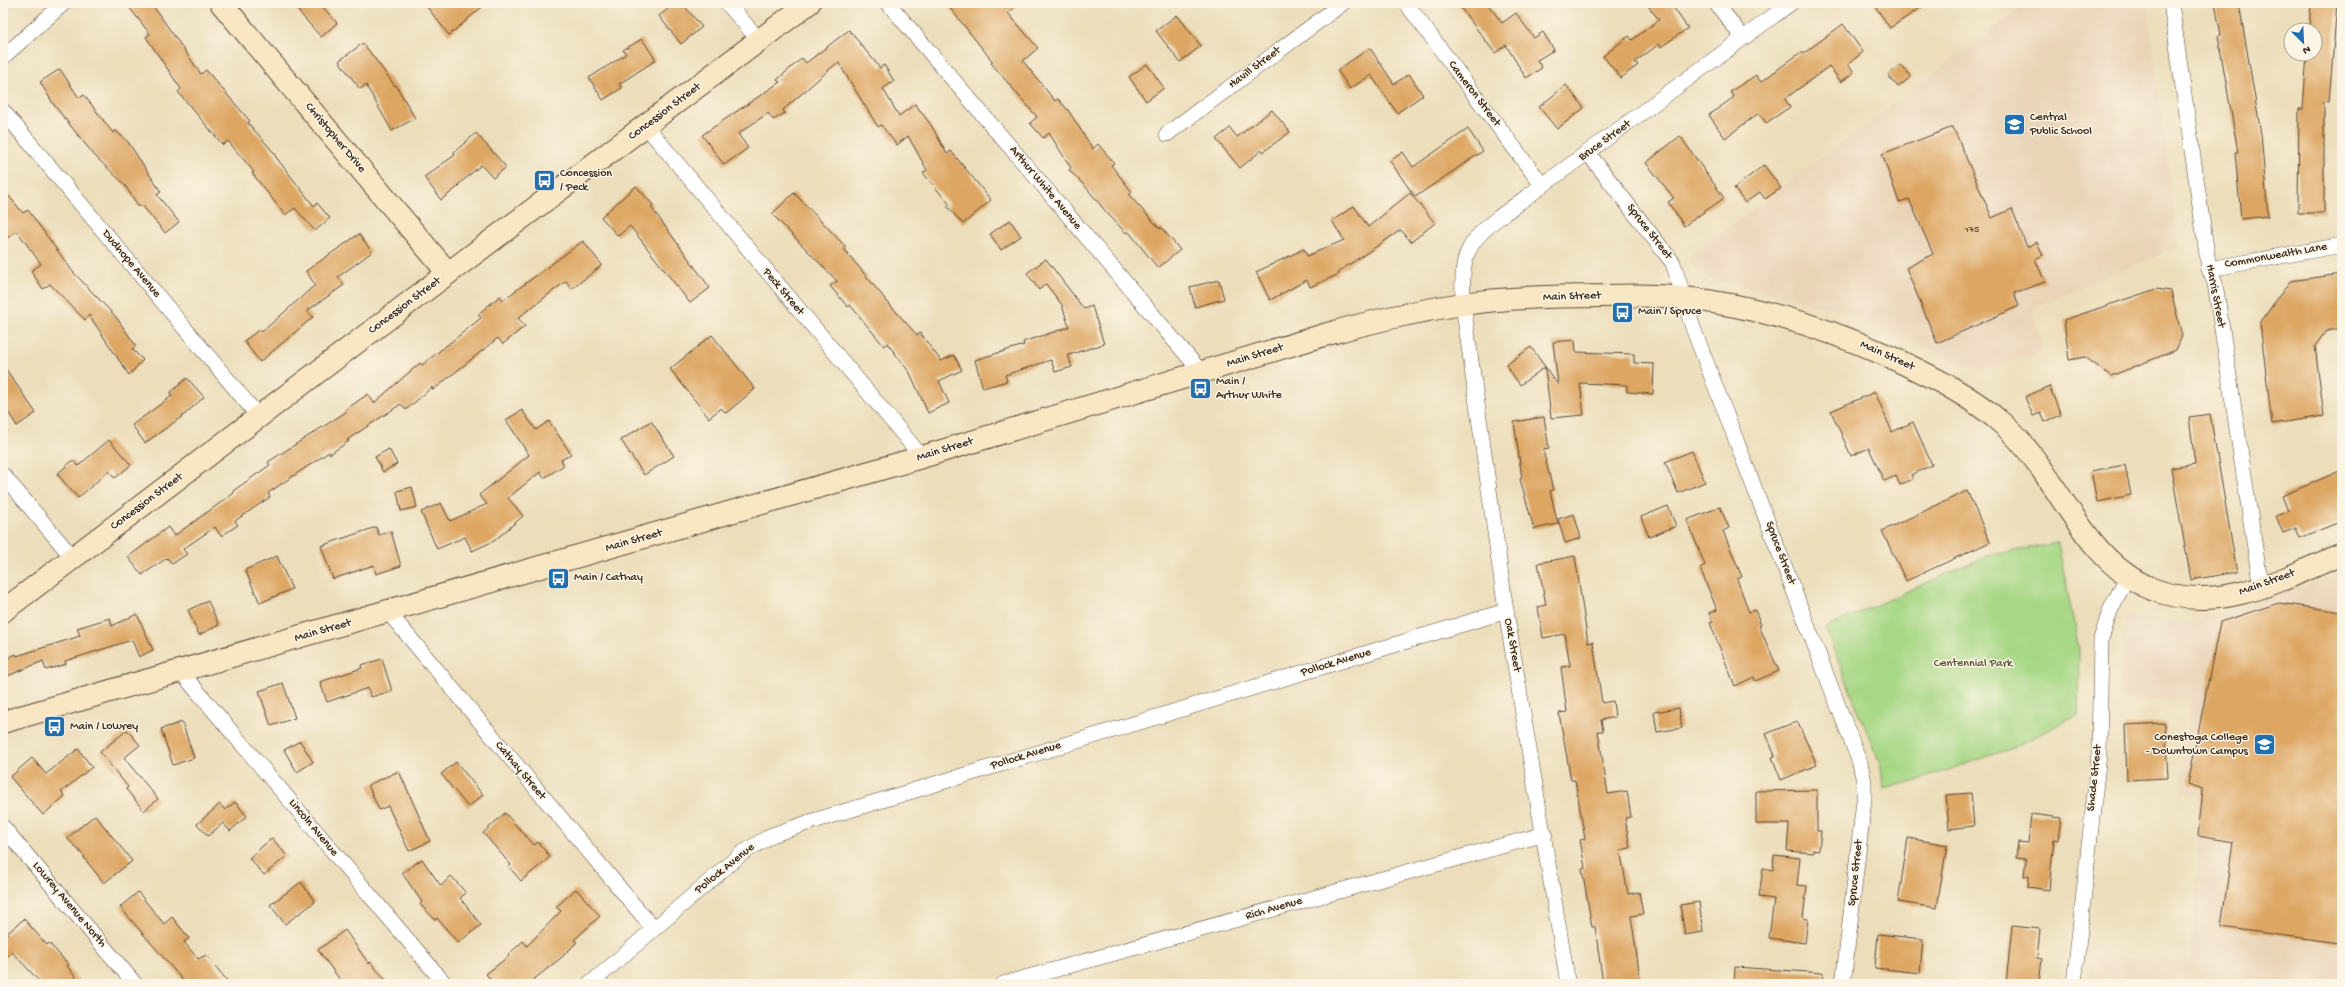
<svg xmlns="http://www.w3.org/2000/svg" width="2345" height="987" font-family="'Gochi Hand',sans-serif">
  <rect width="100%" height="100%" fill="#fcf5e5"/>
  <filter id="ink" filterUnits="userSpaceOnUse"><feTurbulence type="fractalNoise" baseFrequency=".025" numOctaves="2"/><feDisplacementMap in="SourceGraphic" scale="8" xChannelSelector="R" yChannelSelector="G"/><feConvolveMatrix kernelMatrix="1 2 1 2 8 2 1 2 1" color-interpolation-filters="sRGB"/></filter>
  <filter id="wash" filterUnits="userSpaceOnUse"><feTurbulence type="fractalNoise" baseFrequency=".012" numOctaves="4" result="noise"/><feDisplacementMap in="SourceGraphic" scale="16" xChannelSelector="R" yChannelSelector="G"/><feGaussianBlur stdDeviation="0.9" result="paint"/><feColorMatrix in="noise" values="0 0 0 0 0 0 0 0 0 0 0 0 0 0 0 0 0 1.4 0 .05"/><feComposite in="paint" operator="in"/></filter>
  <g filter="url(#wash)">
    <rect width="100%" height="100%" fill="#ecdebb"/>
    <!-- built -->
    <g fill="#e9d4b8">
      <polygon points="2028,3 2147,3 2179,247 2033,308 2043,351 1981,371 1834,309 1701,276 1687,258"/>
      <polygon points="2342,575 2342,984 2088,984 2091,957 2191,962 2197,877 2198,795 2180,790 2190,701 2118,700 2126,615 2184,623"/>
    </g>
    <!-- green -->
    <polygon fill="#a8d886" stroke="#728152" points="2058,543 2079,649 2078,715 2010,749 1921,779 1883,789 1881,767 1825,628 1986,556"/>
    <g id="blocks">
      <!-- building -->
      <g fill="#dda662">
        <polygon points="126,3 151,3 201,74 206,70 250,121 248,123 276,155 275,156 314,206 317,203 330,218 315,231 295,208 285,215 252,173 254,172 228,141 223,145 178,92 181,89 146,37 150,34"/>
        <polygon points="291,3 319,3 337,23 321,37"/>
        <polygon points="424,3 487,3 449,35"/>
        <polygon points="675,3 682,3 702,27 681,44 659,16"/>
        <polygon points="946,3 1020,3 1008,13 1038,48 1023,61 1055,101 1058,99 1068,110 1093,149 1098,144 1114,163 1111,165 1132,192 1129,195 1160,229 1161,227 1180,250 1158,268 1128,231 1126,233 1106,212 1086,187 1069,170 1071,168 1049,133 1043,138 1030,123 1037,117 991,63 993,62"/>
        <polygon points="1457,3 1487,3 1502,23 1516,13 1534,38 1543,32 1554,50 1537,60 1542,68 1526,78 1506,45 1495,53"/>
        <polygon points="1646,3 1670,3 1688,28 1661,47 1659,44 1635,62 1638,65 1621,78 1603,56 1629,36 1632,40 1659,20"/>
        <polygon points="1873,3 1928,3 1890,28"/>
        <polygon points="2215,3 2239,3 2261,134 2268,216 2241,219 2235,152 2238,152 2218,36 2221,35"/>
        <polygon points="2311,3 2337,3 2329,102 2324,101 2324,213 2298,213 2299,109 2303,109 2307,54 2315,54 2315,30 2309,30"/>
        <polygon points="1177,15 1201,46 1180,62 1156,31"/>
        <polygon points="1843,24 1863,52 1848,64 1854,72 1841,82 1829,66 1785,99 1790,107 1766,123 1759,113 1725,138 1709,115 1734,97 1730,92 1756,75 1761,82 1801,52 1803,54"/>
        <polygon points="849,30 880,68 884,65 894,81 883,89 899,116 915,104 931,125 947,154 951,151 991,200 963,224 947,206 950,205 923,173 927,170 908,136 897,145 881,125 878,127 838,62 783,110 785,113 773,120 768,113 738,134 748,148 724,165 702,135 780,82 777,80 802,58 806,63"/>
        <polygon points="642,39 656,60 619,84 622,88 603,100 589,78 626,54 623,50"/>
        <polygon points="363,43 395,86 396,85 415,118 392,131 366,85 360,89 339,61"/>
        <polygon points="1370,48 1394,84 1409,74 1423,95 1397,113 1371,75 1350,89 1337,70"/>
        <polygon points="1147,64 1164,88 1146,101 1129,77"/>
        <polygon points="1901,65 1911,77 1898,87 1888,75"/>
        <polygon points="60,69 79,98 84,95 113,133 115,130 128,142 161,192 157,195 179,222 165,233 142,205 139,207 124,184 94,155 54,105 40,82"/>
        <polygon points="1566,85 1584,108 1557,129 1539,107"/>
        <polygon points="1272,110 1290,132 1263,152 1262,150 1240,168 1216,139 1230,128 1237,137"/>
        <polygon points="1953,127 1992,218 2012,209 2027,247 2037,242 2043,255 2035,259 2045,282 2014,293 2019,306 1937,343 1906,268 1933,254 1909,199 1899,202 1882,154"/>
        <polygon points="1468,129 1483,151 1415,197 1390,161 1403,152 1413,167"/>
        <polygon points="476,133 506,167 493,178 481,165 458,185 459,186 441,200 424,177 455,155 453,153"/>
        <polygon points="1680,136 1724,198 1684,226 1668,202 1674,198 1646,163"/>
        <polygon points="1764,165 1781,188 1765,199 1760,192 1745,203 1734,188"/>
        <polygon points="636,186 653,205 651,207 710,288 690,303 630,226 618,236 601,217"/>
        <polygon points="3,189 23,213 28,210 73,272 116,317 136,346 132,349 143,360 129,375 89,315 85,320 50,284 43,289 31,271 41,264 17,231 3,241"/>
        <polygon points="794,193 846,247 844,249 890,305 917,335 920,333 941,361 954,355 962,370 939,381 949,403 928,413 910,373 887,343 884,346 850,305 848,307 830,286 837,281 772,214"/>
        <polygon points="1410,193 1435,223 1411,242 1401,230 1338,272 1339,274 1310,287 1307,280 1270,300 1256,272 1304,249 1307,256 1344,240 1332,221 1354,206 1368,227"/>
        <polygon points="1010,220 1021,236 1001,250 990,234"/>
        <polygon points="359,234 372,252 338,277 344,285 307,311 313,317 260,362 244,341 260,329 262,332 315,285 306,271"/>
        <polygon points="583,241 602,265 572,289 566,281 518,318 525,326 503,344 498,338 433,390 432,387 406,410 401,404 347,440 349,441 330,454 329,452 268,493 270,497 235,521 238,525 221,536 215,527 183,549 187,554 172,564 167,558 142,575 128,557 168,527 174,536 234,493 233,491 270,465 268,462 346,412 345,410 368,394 374,403 420,363 422,365 481,318 478,314 500,296 503,300"/>
        <polygon points="1046,259 1084,309 1092,306 1104,344 1068,355 1072,367 1055,372 1051,360 1005,375 1007,381 983,388 975,360 1024,345 1023,342 1069,327 1062,305 1046,284 1039,290 1027,273"/>
        <polygon points="2342,274 2342,328 2326,331 2315,346 2324,416 2272,424 2260,323 2290,281"/>
        <polygon points="1219,280 1224,299 1195,307 1190,287"/>
        <polygon points="2156,289 2171,291 2182,336 2176,350 2111,376 2085,357 2069,360 2064,320"/>
        <polygon points="712,335 755,389 726,413 721,408 709,418 670,369"/>
        <polygon points="1575,340 1576,352 1634,354 1634,363 1654,364 1653,394 1627,392 1627,385 1580,383 1584,415 1551,418 1545,367 1520,385 1506,365 1531,347 1558,385 1553,342"/>
        <polygon points="3,365 36,413 17,426 3,404"/>
        <polygon points="187,378 204,397 183,416 145,443 132,425 172,396 170,393"/>
        <polygon points="2049,386 2061,415 2045,422 2041,413 2033,416 2025,397"/>
        <polygon points="1875,392 1892,432 1913,422 1932,465 1911,475 1913,479 1900,485 1896,476 1884,481 1869,448 1851,456 1831,411"/>
        <polygon points="522,410 536,430 549,421 571,454 561,460 564,465 544,478 540,472 508,498 523,516 494,541 472,551 465,537 437,549 421,512 441,503 450,521 487,504 479,495 529,455 506,420"/>
        <polygon points="2210,414 2237,572 2191,580 2171,468 2195,464 2189,417"/>
        <polygon points="1544,417 1549,449 1543,450 1553,490 1550,491 1558,524 1534,529 1520,479 1522,478 1514,422"/>
        <polygon points="651,421 674,456 644,475 621,440"/>
        <polygon points="109,440 131,465 115,478 109,471 78,498 57,474 73,460 78,466"/>
        <polygon points="389,449 397,464 383,472 375,457"/>
        <polygon points="1692,451 1705,482 1678,493 1665,462"/>
        <polygon points="2125,465 2131,495 2097,502 2091,471"/>
        <polygon points="2342,470 2342,521 2300,538 2296,528 2283,533 2276,516 2288,511 2282,496"/>
        <polygon points="412,487 417,507 401,511 397,491"/>
        <polygon points="1967,491 1990,542 1906,581 1882,531"/>
        <polygon points="1668,506 1676,526 1649,537 1641,517"/>
        <polygon points="1720,507 1729,528 1723,531 1742,577 1737,579 1749,612 1755,610 1761,625 1759,626 1779,671 1755,681 1754,677 1735,686 1710,623 1713,622 1709,613 1717,610 1700,568 1705,565 1687,520"/>
        <polygon points="1574,514 1581,538 1565,543 1558,519"/>
        <polygon points="376,527 379,535 391,531 401,566 376,574 374,565 333,579 321,546"/>
        <polygon points="277,556 292,589 260,603 245,570"/>
        <polygon points="1575,556 1588,643 1593,642 1602,703 1613,701 1615,717 1601,720 1603,731 1598,731 1608,794 1627,791 1631,817 1625,818 1630,848 1620,850 1628,894 1639,892 1643,914 1631,916 1641,984 1603,984 1595,927 1592,927 1582,869 1585,868 1580,840 1585,839 1575,780 1571,780 1559,713 1567,712 1561,667 1570,666 1565,634 1543,638 1538,607 1546,605 1538,563"/>
        <polygon points="208,601 219,625 199,635 188,610"/>
        <polygon points="2279,603 2342,612 2342,915 2338,943 2221,927 2233,842 2198,836 2203,789 2188,784 2220,622"/>
        <polygon points="137,614 153,650 139,657 132,640 65,661 66,664 46,670 43,661 3,678 3,660 16,654 17,656 80,636 77,628 110,618 112,626"/>
        <polygon points="382,659 392,691 371,697 368,688 327,702 320,682 362,668 361,665"/>
        <polygon points="283,683 295,718 271,726 259,691"/>
        <polygon points="1679,708 1682,728 1657,732 1654,712"/>
        <polygon points="1797,721 1817,765 1781,780 1772,757 1775,756 1766,734"/>
        <polygon points="182,722 194,758 173,765 161,729"/>
        <polygon points="2165,723 2168,778 2127,780 2125,725"/>
        <polygon points="127,730 140,745 124,758 158,799 144,811 126,789 128,787 100,752"/>
        <polygon points="300,741 313,762 297,772 284,750"/>
        <polygon points="78,749 92,767 61,792 65,796 43,815 10,777 32,758 46,774"/>
        <polygon points="456,762 483,795 468,807 441,774"/>
        <polygon points="399,771 430,841 409,851 388,806 379,810 368,785"/>
        <polygon points="1817,790 1817,831 1821,831 1819,850 1813,849 1813,853 1787,851 1789,824 1756,824 1756,791"/>
        <polygon points="1971,793 1974,826 1949,829 1946,795"/>
        <polygon points="235,802 247,816 230,831 223,823 208,836 197,824 220,804 225,810"/>
        <polygon points="505,813 534,845 538,842 550,857 521,881 509,867 511,865 483,833"/>
        <polygon points="2031,814 2061,818 2058,840 2054,839 2049,890 2028,887 2029,876 2024,876 2026,859 2016,858 2018,842 2028,843"/>
        <polygon points="95,815 132,861 104,883 84,858 85,857 67,838"/>
        <polygon points="272,838 287,856 264,875 249,858"/>
        <polygon points="1908,838 1947,845 1937,908 1898,902"/>
        <polygon points="1774,855 1800,858 1797,885 1807,886 1803,918 1808,919 1805,943 1769,938 1774,899 1759,897 1763,868 1773,870"/>
        <polygon points="422,859 441,886 451,876 466,893 460,898 481,925 458,943 437,918 435,920 420,904 422,902 402,873"/>
        <polygon points="301,882 315,902 285,924 270,905"/>
        <polygon points="576,889 600,916 574,940 577,942 562,957 528,984 494,984 486,974 509,956 508,955 523,941 527,946 561,911 556,907"/>
        <polygon points="138,892 164,924 172,917 189,938 184,942 198,959 206,955 230,984 186,984 120,907"/>
        <polygon points="1699,902 1703,932 1685,935 1680,905"/>
        <polygon points="24,919 47,945 49,943 69,965 67,966 81,984 42,984 12,952 3,960 3,937"/>
        <polygon points="2012,926 2040,929 2037,958 2042,959 2039,984 2006,984"/>
        <polygon points="345,930 369,964 370,962 389,984 343,984 318,950"/>
        <polygon points="1878,934 1923,939 1920,973 1875,968"/>
        <polygon points="1735,967 1823,973 1822,984 1734,984"/>
      </g>
    </g>
  </g>
  <g filter="url(#ink)">
    <use href="#blocks" fill-opacity="0" stroke="#564536" stroke-width="1"/>
    <g fill="none" stroke-linecap="round" stroke-linejoin="round">
      <defs>
        <g id="street">
          <polyline points="727,3 759,40"/>
          <polyline points="888,3 1202,373"/>
          <polyline points="1406,3 1542,185"/>
          <polyline points="1716,3 1743,38"/>
          <polyline points="2171,3 2209,269 2215,283 2261,588"/>
          <polyline points="3,57 64,3"/>
          <polyline points="3,111 259,417"/>
          <polyline points="646,126 922,457"/>
          <polyline points="1167,134 1343,3"/>
          <polyline points="1588,153 1673,263 1693,328 1860,763 1864,782 1864,800 1843,984"/>
          <polyline points="2209,269 2342,245"/>
          <polyline points="3,475 73,558"/>
          <polyline points="389,613 653,928"/>
          <polyline points="181,672 445,984"/>
          <polyline points="3,827 135,984"/>
          <polyline points="590,984 741,854 772,835 810,822 1506,611"/>
          <polyline points="1003,984 1545,834"/>
          <path d="M1568,984L1506,611L1463,304C1462,260 1462,246 1498,218L1791,3"/>
          <polyline points="2074,984 2099,754 2101,639 2110,611 2127,577"/>
        </g>
        <g id="secondary">
          <polyline points="221,3 448,273"/>
          <polyline points="3,611 427,289 809,3"/>
          <path d="M3,722L922,457L1324,335C1369,322 1416,311 1463,304C1510,297 1559,296 1606,296C1632,295 1659,295 1685,298C1755,306 1824,327 1888,356C1929,375 1971,395 2005,426C2059,474 2081,560 2152,589C2218,615 2281,580 2342,554"/>
        </g>
      </defs>
      <!-- street casing -->
      <use href="#street" stroke="#564536" stroke-width="16"/>
      <!-- secondary casing -->
      <use href="#secondary" stroke="#564536" stroke-width="24"/>
      <!-- street -->
      <use href="#street" stroke="#fff" stroke-width="15"/>
      <!-- secondary -->
      <use href="#secondary" stroke="#f9e7c3" stroke-width="22"/>
    </g>
  </g>
  <!-- icons -->
  <defs>
    <symbol id="school-square" viewBox="-11 -11 22 22"><rect x="-9" y="-9" width="18" height="18" rx="4" fill="#1f6fb2" stroke="#fcf5e5"/><path d="M0-5L7-2L0 1L-7-2ZM-4 1L0 2.5L4 1V4Q0 6-4 4Z" fill="#fff"/></symbol>
    <symbol id="bus-square" viewBox="-11 -11 22 22"><rect x="-9" y="-9" width="18" height="18" rx="4" fill="#1f6fb2" stroke="#fcf5e5"/><path d="M-5-6H5V4H4V6H2V4H-2V6H-4V4H-5ZM-3.5-4V0h7V-4ZM-3.5 1.2v1.5H-2V1.2ZM2 1.2v1.5H3.5V1.2Z" fill="#fff"/></symbol>
    <symbol id="university-square" viewBox="-11 -11 22 22"><rect x="-9" y="-9" width="18" height="18" rx="4" fill="#1f6fb2" stroke="#fcf5e5"/><path d="M0-5L7-2L0 1L-7-2ZM-4 1L0 2.5L4 1V4Q0 6-4 4Z" fill="#fff"/></symbol>
  </defs>
  <g fill-rule="evenodd">
    <use href="#school-square" x="2002" y="112" width="25" height="25"/>
    <use href="#bus-square" x="532" y="168" width="25" height="25"/>
    <use href="#bus-square" x="1610" y="300" width="25" height="25"/>
    <use href="#bus-square" x="1188" y="376" width="25" height="25"/>
    <use href="#bus-square" x="546" y="566" width="25" height="25"/>
    <use href="#bus-square" x="42" y="714" width="25" height="25"/>
    <use href="#university-square" x="2252" y="732" width="25" height="25"/>
  </g>
  <g text-anchor="middle" dominant-baseline="central" stroke-width="3" stroke-linejoin="round" paint-order="stroke">
    <!-- number labels -->
    <g font-size="10" fill="#64492f">
      <text x="1972" y="230">175</text>
    </g>
    <!-- street labels -->
    <g font-size="12" fill="#3b2a1e" stroke="#fcf5e5">
      <text transform="translate(1255 68) rotate(-37)">Havill Street</text>
      <text transform="translate(1474 94) rotate(53)">Cameron Street</text>
      <text transform="translate(665 112) rotate(-37)">Concession Street</text>
      <text transform="translate(335 138) rotate(50)">Christopher Drive</text>
      <text transform="translate(1605 141) rotate(-36)">Bruce Street</text>
      <text transform="translate(1045 188) rotate(50)">Arthur White Avenue</text>
      <text transform="translate(1649 232) rotate(52)">Spruce Street</text>
      <text transform="translate(2276 256) rotate(-10)">Commonwealth Lane</text>
      <text transform="translate(131 264) rotate(50)">Dudhope Avenue</text>
      <text transform="translate(783 292) rotate(50)">Peck Street</text>
      <text transform="translate(2215 296) rotate(79)">Harris Street</text>
      <text transform="translate(1572 297) rotate(-2)">Main Street</text>
      <text transform="translate(405 306) rotate(-37)">Concession Street</text>
      <text transform="translate(1255 356) rotate(-17)">Main Street</text>
      <text transform="translate(1887 356) rotate(24)">Main Street</text>
      <text transform="translate(945 450) rotate(-17)">Main Street</text>
      <text transform="translate(147 502) rotate(-37)">Concession Street</text>
      <text transform="translate(634 541) rotate(-16)">Main Street</text>
      <text transform="translate(1780 553) rotate(69)">Spruce Street</text>
      <text transform="translate(2267 583) rotate(-20)">Main Street</text>
      <text transform="translate(323 631) rotate(-16)">Main Street</text>
      <text transform="translate(1512 645) rotate(80)">Oak Street</text>
      <text transform="translate(1336 663) rotate(-17)">Pollock Avenue</text>
      <text transform="translate(1026 756) rotate(-17)">Pollock Avenue</text>
      <text transform="translate(520 771) rotate(50)">Cathay Street</text>
      <text transform="translate(2095 778) rotate(-84)">Shade Street</text>
      <text transform="translate(313 828) rotate(50)">Lincoln Avenue</text>
      <text transform="translate(725 869) rotate(-39)">Pollock Avenue</text>
      <text transform="translate(1856 873) rotate(-84)">Spruce Street</text>
      <text transform="translate(69 905) rotate(50)">Lowrey Avenue North</text>
      <text transform="translate(1274 909) rotate(-16)">Rich Avenue</text>
    </g>
    <!-- poi labels -->
    <g font-size="12" fill="#3b2a1e" stroke="#fcf5e5" text-anchor="start">
      <text x="2030" y="118">Central<tspan x="2030" dy="14">Public School</tspan></text>
      <text x="560" y="174">Concession<tspan x="560" dy="14">/ Peck</tspan></text>
      <text x="1638" y="312">Main / Spruce</text>
      <text x="1216" y="382">Main /<tspan x="1216" dy="14">Arthur White</tspan></text>
      <text x="574" y="578">Main / Cathay</text>
      <text x="70" y="727">Main / Lowrey</text>
      <text x="2248" y="738" text-anchor="end">Conestoga College<tspan x="2248" dy="14">- Downtown Campus</tspan></text>
    </g>
    <!-- park labels -->
    <g font-size="12" fill="#565638" stroke="#fcf5e5">
      <text x="1973" y="664">Centennial Park</text>
    </g>
  </g>
  <!-- margin -->
  <rect width="2345" height="987" fill="none" stroke="#fcf5e5" stroke-width="16"/>
  <!-- north arrow -->
  <g transform="translate(2303 42) rotate(156)"><circle r="19" fill="#fcf5e5" stroke="#afa495"/>
  <path d="M0-3L7 15L0 10L-7 15Z" fill="#1f6fb2"/>
  <text y="-6" font-size="11" font-weight="bold" text-anchor="middle" fill="#3b2a1e">N</text>
  </g>
</svg>
